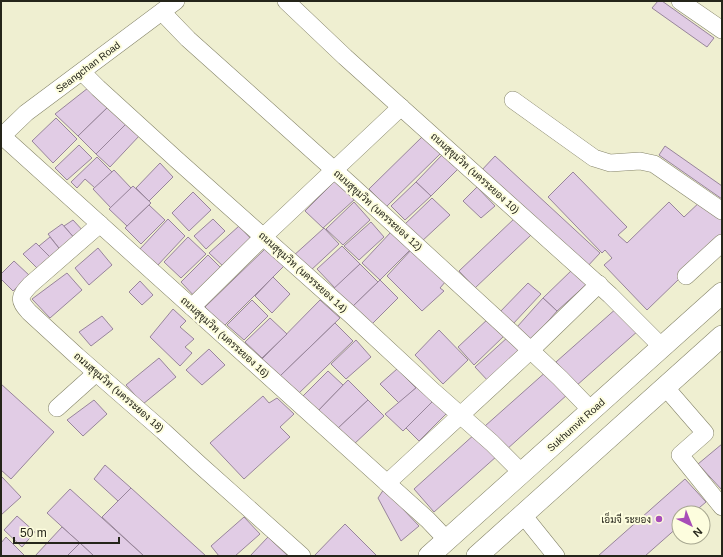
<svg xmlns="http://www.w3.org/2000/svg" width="723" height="557" font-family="Helvetica,Sarabun,sans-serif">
  <rect width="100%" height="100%" fill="#efefd1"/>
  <!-- building -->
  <g fill="#e1cce5" stroke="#98859b">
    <polygon points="658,1 662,1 714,38 707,47 652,8"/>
    <polygon points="88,88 108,107 78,136 55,114"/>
    <polygon points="108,107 127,123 96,154 78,136"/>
    <polygon points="56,118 77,139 53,163 32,141"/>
    <polygon points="127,123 140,135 110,167 96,154"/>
    <polygon points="423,136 441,153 386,207 369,189"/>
    <polygon points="79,145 92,158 67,180 55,168"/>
    <polygon points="665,146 722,186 722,199 659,155"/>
    <polygon points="442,155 458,169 431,196 416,182"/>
    <polygon points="495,156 600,253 585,269 480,172"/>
    <polygon points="97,157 112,172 95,188 85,179 77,188 71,182"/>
    <polygon points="160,163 173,177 149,201 136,188"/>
    <polygon points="114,170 131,188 111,208 93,189"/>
    <polygon points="573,172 627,227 618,235 627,243 669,202 684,217 703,199 722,219 722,235 711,248 647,310 604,265 612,258 605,250 602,253 548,197"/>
    <polygon points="336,180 355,199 323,228 305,211"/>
    <polygon points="416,182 431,196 405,220 391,206"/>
    <polygon points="133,186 151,203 127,226 109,209"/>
    <polygon points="477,187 495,206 481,218 463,201"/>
    <polygon points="193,192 211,210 189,231 172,213"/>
    <polygon points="432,198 450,215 421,242 404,225"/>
    <polygon points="354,202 370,220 343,245 326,229"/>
    <polygon points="149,205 165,220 141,244 125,228"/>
    <polygon points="515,218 531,235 475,288 459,271"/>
    <polygon points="168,219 185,236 157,266 140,249"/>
    <polygon points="213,219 225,231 206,249 194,236"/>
    <polygon points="73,220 85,233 76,240 64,226"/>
    <polygon points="371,222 384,237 359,260 344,246"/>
    <polygon points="62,224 76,240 62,252 48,234"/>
    <polygon points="239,226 253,241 224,267 209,253"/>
    <polygon points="324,228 339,244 310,271 292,257"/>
    <polygon points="391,232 410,250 380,280 362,263"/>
    <polygon points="50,237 62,252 53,260 39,246"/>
    <polygon points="188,237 206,254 181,278 164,262"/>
    <polygon points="36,243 53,260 40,271 23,254"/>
    <polygon points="342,246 360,264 335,288 317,269"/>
    <polygon points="98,248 112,265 89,285 75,268"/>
    <polygon points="265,249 284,266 224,326 205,307"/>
    <polygon points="412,249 446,281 440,288 444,291 422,311 387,276"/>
    <polygon points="208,255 225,272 197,299 181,282"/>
    <polygon points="14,261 30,276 13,291 1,279 1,274"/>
    <polygon points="360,264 378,282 351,308 331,291"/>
    <polygon points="573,269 588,283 557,311 543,298"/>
    <polygon points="67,273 82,290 50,318 32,299"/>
    <polygon points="273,277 290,294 272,313 255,296"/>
    <polygon points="380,280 398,298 370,326 351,308"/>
    <polygon points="140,281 153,295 142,305 129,292"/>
    <polygon points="528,283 541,294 512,325 498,314"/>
    <polygon points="543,298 557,311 531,341 517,327"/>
    <polygon points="252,300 268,316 244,340 227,325"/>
    <polygon points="320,300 340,318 279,377 261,360"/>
    <polygon points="618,307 639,330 576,386 556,362"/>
    <polygon points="173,309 186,321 180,327 194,339 185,347 192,353 180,366 150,337"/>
    <polygon points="102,316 113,329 91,346 79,332"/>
    <polygon points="270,318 287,334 262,358 245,342"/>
    <polygon points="489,318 505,335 474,365 458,347"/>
    <polygon points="335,323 353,341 298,394 279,377"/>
    <polygon points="439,330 468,360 443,384 415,355"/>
    <polygon points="508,337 522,351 489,382 475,367"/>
    <polygon points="356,340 371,357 346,379 331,364"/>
    <polygon points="209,349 225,365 202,385 186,370"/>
    <polygon points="159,358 176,377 143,404 126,385"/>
    <polygon points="397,369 416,388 399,403 380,384"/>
    <polygon points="548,370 568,394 506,450 485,426"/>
    <polygon points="328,371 343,385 317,412 302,397"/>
    <polygon points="348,380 368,400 336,430 317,412"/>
    <polygon points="1,384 54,432 11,479 1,470"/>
    <polygon points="417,387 432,402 403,431 385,414"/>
    <polygon points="263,396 269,403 277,398 294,414 280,427 290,437 244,479 210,443"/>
    <polygon points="94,400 107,414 83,436 67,420"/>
    <polygon points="368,400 384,416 353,445 336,430"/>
    <polygon points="433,401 446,414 419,441 406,428"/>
    <polygon points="476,433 497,456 434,512 414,489"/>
    <polygon points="722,444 722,490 698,464"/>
    <polygon points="105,465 131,488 118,501 94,479"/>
    <polygon points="2,477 21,497 1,515 1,478"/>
    <polygon points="685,479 706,502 693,513 679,513 679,526 645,556 598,556"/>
    <polygon points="131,488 206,556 144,556 102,517"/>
    <polygon points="70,489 144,556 94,556 47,513"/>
    <polygon points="384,489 419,526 401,541 378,498"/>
    <polygon points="17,516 35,532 22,547 4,530"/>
    <polygon points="244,517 260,534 235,556 219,556 211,546"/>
    <polygon points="345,524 377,556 314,556"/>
    <polygon points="62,527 80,543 67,556 35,556"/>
    <polygon points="6,537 25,556 1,556 1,543"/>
    <polygon points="268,537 288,556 250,556"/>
    <polygon points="80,543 94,556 67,556"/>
  </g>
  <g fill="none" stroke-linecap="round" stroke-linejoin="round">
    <defs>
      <g id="minor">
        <polyline points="286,1 345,57 610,295 662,347"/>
        <polyline points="680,1 722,30"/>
        <polyline points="162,12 188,39 352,186 511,332 560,378 592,411"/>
        <polyline points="82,72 98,88 177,160 351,315 434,392 492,443 522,473"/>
        <polyline points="513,100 594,158 610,163 640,161 654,164 722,211"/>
        <polyline points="1,135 428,520 447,540"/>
        <polyline points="1,137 26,113 176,1"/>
        <path d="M100,224L30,285C19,297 18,300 29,312L77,356L163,431L200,465L302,556"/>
        <polyline points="686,276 722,243"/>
        <polyline points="192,307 263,237 401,107"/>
        <polyline points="666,388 705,433 680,455 722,507"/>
        <polyline points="57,408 96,373"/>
        <polyline points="387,483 531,350 599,284"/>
        <polyline points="523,515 556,556"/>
      </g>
      <g id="major">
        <polyline points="429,556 722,293"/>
        <polyline points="477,556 722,336"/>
      </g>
    </defs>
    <!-- minor casing -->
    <use href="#minor" stroke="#86856a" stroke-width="18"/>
    <!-- major casing -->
    <use href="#major" stroke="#86856a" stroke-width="22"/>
    <!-- minor -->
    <use href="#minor" stroke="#fff" stroke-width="17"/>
    <!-- major -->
    <use href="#major" stroke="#fff" stroke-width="21"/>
  </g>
  <!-- markers -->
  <circle fill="#a84db8" stroke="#fdfdde" stroke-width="1.5" cx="659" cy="519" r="4"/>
  <g text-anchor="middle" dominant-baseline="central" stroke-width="4" stroke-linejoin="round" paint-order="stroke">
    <!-- street labels -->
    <g font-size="10" fill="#25251a" stroke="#fdfdde">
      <text transform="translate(88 67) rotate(-37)">Seangchan Road</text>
      <text transform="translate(475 173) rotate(42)">ถนนสุขุมวิท (นครระยอง 10)</text>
      <text transform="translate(378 210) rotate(42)">ถนนสุขุมวิท (นครระยอง 12)</text>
      <text transform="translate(303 272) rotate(42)">ถนนสุขุมวิท (นครระยอง 14)</text>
      <text transform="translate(225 337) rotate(42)">ถนนสุขุมวิท (นครระยอง 16)</text>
      <text transform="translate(119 392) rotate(41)">ถนนสุขุมวิท (นครระยอง 18)</text>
      <text transform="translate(576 425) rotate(-42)">Sukhumvit Road</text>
    </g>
    <!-- poi labels -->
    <g font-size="10" fill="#25251a" stroke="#fdfdde" text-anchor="end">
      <text x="651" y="519">เอ็มจี ระยอง</text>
    </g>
  </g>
  <!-- border -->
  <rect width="723" height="557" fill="none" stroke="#25251a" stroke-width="4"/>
  <!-- north arrow -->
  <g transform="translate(691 525) rotate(137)"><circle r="19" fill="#fdfdde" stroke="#a7a790"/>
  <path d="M0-3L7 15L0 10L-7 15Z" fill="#a84db8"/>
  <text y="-6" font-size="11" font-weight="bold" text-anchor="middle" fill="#25251a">N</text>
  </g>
  <!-- scale -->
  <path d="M14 537v6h105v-6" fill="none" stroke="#25251a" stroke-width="2"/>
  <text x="20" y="537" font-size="12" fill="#25251a" stroke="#fdfdde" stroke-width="3" paint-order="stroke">50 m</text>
</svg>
